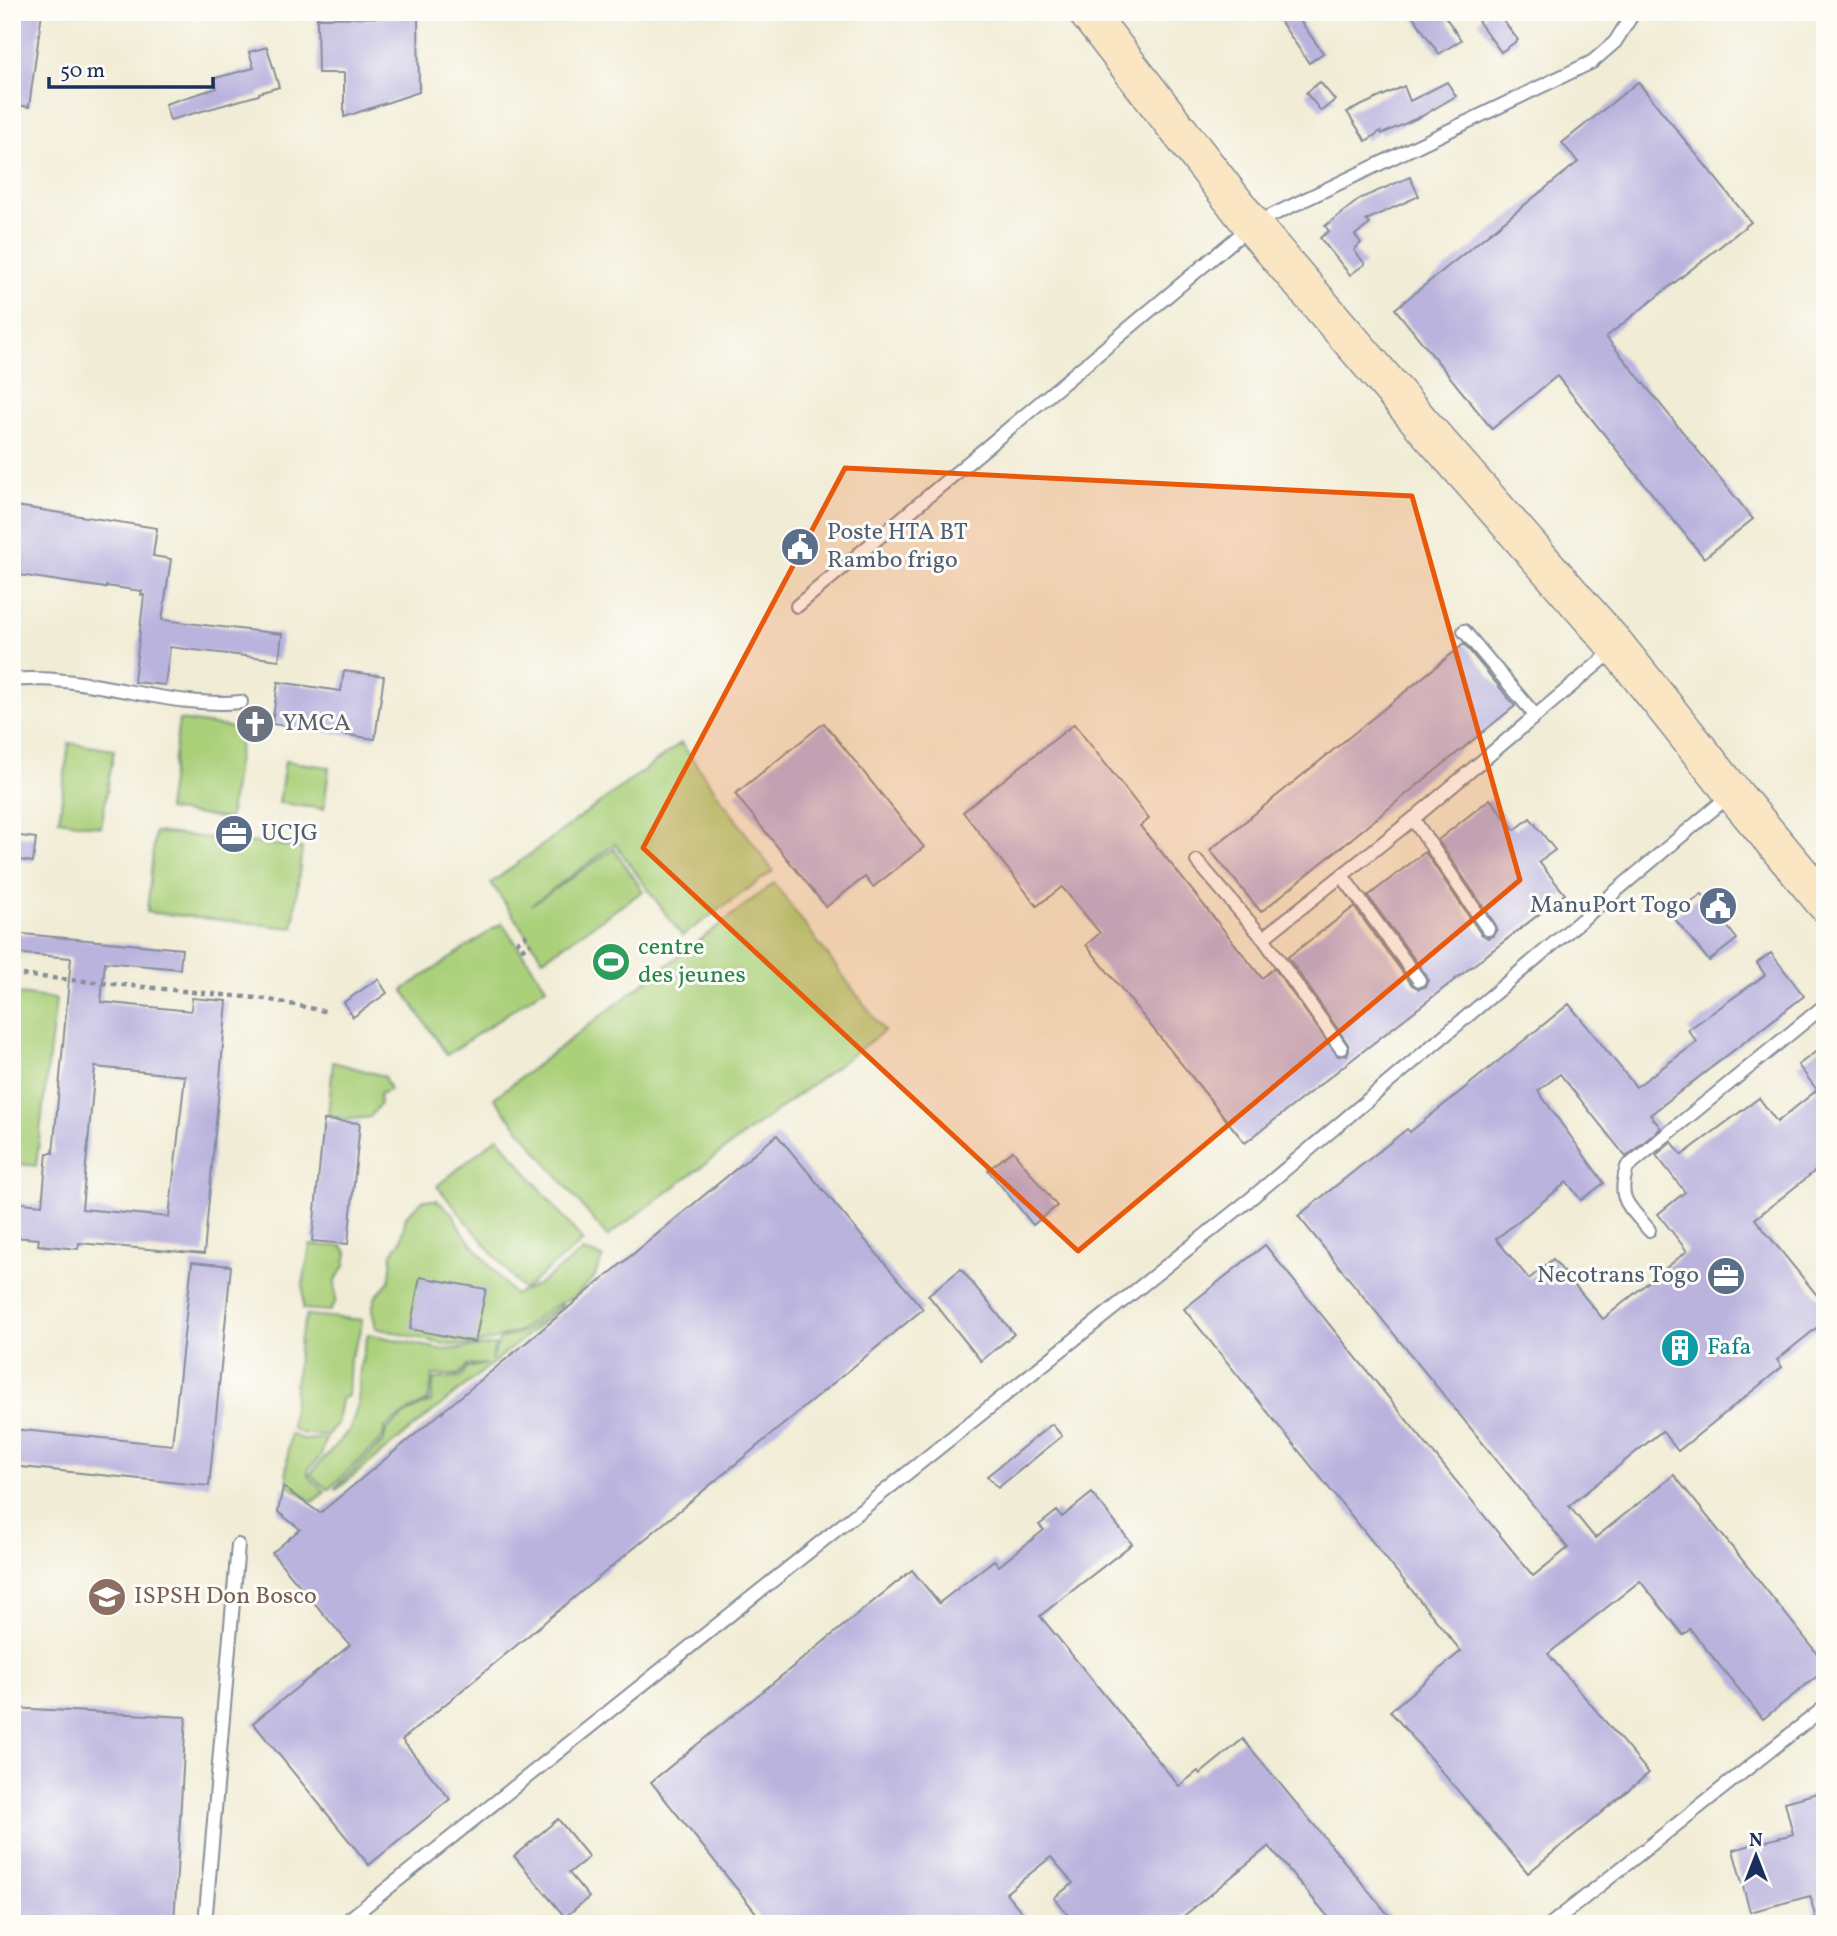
<svg xmlns="http://www.w3.org/2000/svg" width="1837" height="1936" font-family="Vollkorn,serif">
  <rect width="100%" height="100%" fill="#fdfcf7"/>
  <filter id="ink" filterUnits="userSpaceOnUse"><feTurbulence type="fractalNoise" baseFrequency=".0143" numOctaves="2"/><feDisplacementMap in="SourceGraphic" scale="14" xChannelSelector="R" yChannelSelector="G"/><feConvolveMatrix kernelMatrix="1 2 1 2 8 2 1 2 1" color-interpolation-filters="sRGB"/></filter>
  <filter id="wash" filterUnits="userSpaceOnUse"><feTurbulence type="fractalNoise" baseFrequency=".00686" numOctaves="4" result="noise"/><feDisplacementMap in="SourceGraphic" scale="28" xChannelSelector="R" yChannelSelector="G"/><feGaussianBlur stdDeviation="1.57" result="paint"/><feColorMatrix in="noise" values="0 0 0 0 0 0 0 0 0 0 0 0 0 0 0 0 0 1.4 0 .05"/><feComposite in="paint" operator="in"/></filter>
  <g filter="url(#wash)">
    <rect width="100%" height="100%" fill="#f1ecd5"/>
    <!-- green -->
    <g fill="#abd07a" stroke="#63806c" stroke-width="2">
      <polygon points="179,720 242,729 229,819 167,810"/>
      <polygon points="69,743 114,750 101,827 59,820"/>
      <polygon points="681,743 773,871 682,936 615,844 531,905 614,849 643,891 543,959 491,883"/>
      <polygon points="285,761 329,767 324,809 279,803"/>
      <polygon points="155,832 302,848 293,928 147,912"/>
      <polygon points="774,883 884,1031 607,1237 494,1098"/>
      <polygon points="502,923 546,987 447,1055 403,990"/>
      <polygon points="12,993 56,999 36,1166 12,1163"/>
      <polygon points="333,1062 384,1076 390,1090 379,1094 380,1104 370,1117 346,1120 328,1115"/>
      <polygon points="498,1137 583,1241 523,1290 437,1186"/>
      <polygon points="423,1200 437,1200 454,1215 460,1229 514,1295 539,1284 583,1251 603,1257 594,1278 574,1297 554,1306 519,1331 492,1340 472,1345 447,1345 376,1328 372,1310 375,1298 390,1280 392,1253 401,1240 406,1216"/>
      <polygon points="310,1245 342,1246 347,1252 345,1266 335,1280 336,1301 330,1311 303,1309 303,1285"/>
      <polygon points="562,1304 563,1306 556,1312 336,1490 335,1488 384,1441 386,1430 409,1412 431,1402 434,1379 461,1377 467,1368 487,1364 467,1365 459,1375 433,1375 428,1401 411,1409 385,1427 382,1439 328,1490 310,1474 350,1429 358,1404 360,1367 368,1334 444,1350 495,1345 491,1360 500,1339 523,1332"/>
      <polygon points="307,1315 362,1320 360,1334 350,1358 348,1396 341,1399 337,1424 327,1435 304,1434 291,1428 300,1337"/>
      <polygon points="290,1434 304,1440 326,1438 321,1456 308,1470 308,1476 325,1492 312,1502 289,1486 286,1472"/>
    </g>
    <g id="blocks">
      <!-- building -->
      <g fill="#bab3de" fill-rule="evenodd">
        <polygon points="12,12 42,12 29,107 12,104"/>
        <polygon points="1274,12 1294,12 1323,53 1309,63"/>
        <polygon points="1410,12 1442,12 1461,40 1439,54"/>
        <polygon points="1489,12 1497,12 1518,40 1501,52 1478,21"/>
        <polygon points="418,17 419,92 344,117 344,73 318,73 317,18"/>
        <polygon points="267,47 279,87 259,93 259,95 170,120 165,104 217,88 215,78 254,68 249,52"/>
        <polygon points="1320,82 1335,100 1321,111 1306,93"/>
        <polygon points="1447,82 1456,96 1422,116 1382,134 1381,131 1366,141 1347,112 1404,86 1410,101"/>
        <polygon points="1638,82 1751,222 1606,337 1753,519 1704,558 1557,376 1492,429 1395,309 1578,162 1562,143"/>
        <polygon points="1410,177 1419,196 1366,220 1370,224 1355,235 1361,243 1354,250 1365,264 1350,275 1320,238 1329,231 1325,226 1361,198"/>
        <polygon points="16,506 157,528 153,556 171,559 162,620 282,634 279,660 170,647 165,685 134,682 144,595 141,595 142,591 106,586 106,588 12,574 12,528"/>
        <polygon points="1464,644 1515,706 1261,912 1210,850"/>
        <polygon points="344,671 384,676 375,739 272,724 278,682 341,691"/>
        <polygon points="824,723 924,847 873,887 865,877 826,907 735,794"/>
        <polygon points="1074,724 1149,819 1140,826 1167,859 1262,978 1274,968 1338,1056 1347,1055 1349,1051 1348,1044 1288,957 1354,907 1412,985 1419,989 1425,987 1428,980 1426,975 1368,896 1425,852 1481,934 1488,938 1493,936 1497,929 1495,924 1438,840 1490,799 1515,830 1530,818 1555,850 1539,862 1565,894 1245,1143 1086,945 1100,933 1062,887 1037,906 963,812"/>
        <polygon points="12,835 36,838 33,862 12,859"/>
        <polygon points="1702,894 1737,939 1709,961 1673,917"/>
        <path d="M12,933L182,949L180,969L105,962L101,1002L191,1011L192,998L227,1001L204,1254L79,1243L78,1249L38,1245L39,1239L12,1237V1202L42,1205L47,1153H53L71,958L12,953ZM95,1067L185,1076L169,1217L82,1209Z"/>
        <polygon points="1771,953 1804,996 1650,1115 1661,1128 1626,1157 1560,1074 1538,1091 1604,1183 1581,1200 1567,1182 1496,1239 1529,1279 1553,1259 1603,1319 1687,1251 1658,1214 1685,1192 1656,1155 1672,1142 1682,1155 1759,1098 1777,1122 1817,1090 1798,1065 1825,1045 1825,1163 1755,1219 1825,1305 1825,1321 1777,1360 1782,1367 1678,1451 1662,1431 1569,1506 1595,1538 1674,1475 1825,1663 1825,1670 1763,1719 1690,1629 1683,1635 1640,1581 1548,1654 1649,1773 1528,1873 1390,1711 1461,1651 1184,1309 1265,1245 1533,1576 1568,1548 1298,1216 1407,1129 1410,1132 1569,1004 1636,1087 1697,1042 1688,1030 1765,975 1757,963"/>
        <polygon points="378,979 387,993 353,1017 344,1002"/>
        <polygon points="324,1120 360,1123 348,1244 312,1241"/>
        <polygon points="777,1135 923,1309 402,1740 450,1799 369,1865 253,1723 350,1645 272,1553 300,1529 278,1512 283,1487 320,1513"/>
        <polygon points="1013,1151 1057,1206 1033,1225 988,1170"/>
        <polygon points="192,1262 231,1266 209,1486 12,1466 12,1429 172,1445"/>
        <polygon points="961,1269 1014,1334 981,1361 928,1295"/>
        <polygon points="420,1277 486,1289 475,1342 410,1329"/>
        <polygon points="1052,1424 1062,1436 998,1488 987,1476"/>
        <polygon points="1092,1493 1132,1544 1040,1616 1179,1786 1198,1771 1200,1774 1243,1739 1396,1924 1334,1924 1269,1846 1174,1924 1075,1924 1054,1898 1073,1883 1051,1857 1006,1893 1032,1924 765,1924 651,1782 912,1570 939,1603 994,1560 999,1566 1044,1530 1039,1525 1057,1511 1062,1517"/>
        <polygon points="12,1708 186,1717 174,1924 12,1924"/>
        <polygon points="1825,1791 1825,1924 1817,1924 1810,1896 1750,1912 1733,1850 1793,1834 1785,1802"/>
        <polygon points="558,1819 589,1857 569,1873 589,1897 565,1917 514,1856"/>
      </g>
    </g>
  </g>
  <g filter="url(#ink)">
    <use href="#blocks" fill-opacity="0" stroke="#868e9a" stroke-width="2"/>
    <g fill="none" stroke-linecap="round" stroke-linejoin="round">
      <defs>
        <g id="service">
          <polyline points="797,606 1252,225 1592,62 1615,42 1634,12"/>
          <polyline points="1464,631 1535,715"/>
          <path d="M12,680C89,673 164,709 241,702"/>
          <polyline points="1413,819 1488,929"/>
          <polyline points="1197,861 1263,938 1341,1048"/>
          <polyline points="1343,877 1419,980"/>
          <polyline points="1263,938 1413,819 1614,650"/>
          <path d="M1649,1230C1628,1204 1617,1201 1627,1167L1825,1005"/>
          <polyline points="205,1924 238,1545"/>
          <polyline points="343,1924 1249,1200 1730,795"/>
          <polyline points="1551,1924 1825,1707"/>
        </g>
        <polyline id="secondary" points="1087,12 1252,225 1423,425 1617,647 1733,793 1825,903"/>
      </defs>
      <!-- service casing -->
      <use href="#service" stroke="#868e9a" stroke-width="16"/>
      <!-- secondary casing -->
      <use href="#secondary" stroke="#868e9a" stroke-width="40"/>
      <!-- path -->
      <g stroke="#868e9a" stroke-width="4.5" stroke-dasharray="5 5" stroke-linecap="butt">
        <polyline points="516,943 527,935"/>
        <polyline points="521,950 531,943"/>
        <polyline points="12,974 265,999 329,1012"/>
      </g>
      <!-- service -->
      <use href="#service" stroke="#fff" stroke-width="12"/>
      <!-- secondary -->
      <use href="#secondary" stroke="#fbe6c4" stroke-width="37"/>
    </g>
  </g>
  <!-- marked area -->
  <path fill="#e8590c" fill-opacity="0.2" stroke="#e8590c" stroke-width="5" stroke-linejoin="round" d="M845,468L1412,496L1520,880L1078,1251L643,848Z"/>
  <!-- icons -->
  <defs>
    <symbol id="civic-disc" viewBox="-11 -11 22 22"><circle r="9.5" fill="#5c6f8a" stroke="#fdfcf7"/><path d="M-.6-6.5H3V-4.5H.6V-3L4-1V1h2V6H-6V1h2V-1L-.6-3ZM-1.2 2.5V6h2.4V2.5Z" fill="#fff"/></symbol>
    <symbol id="church-disc" viewBox="-11 -11 22 22"><circle r="9.5" fill="#6b7280" stroke="#fdfcf7"/><path d="M-1.2-6h2.4v3.5h3.3v2.4h-3.3V6h-2.4V-.1h-3.3v-2.4h3.3Z" fill="#fff"/></symbol>
    <symbol id="office-disc" viewBox="-11 -11 22 22"><circle r="9.5" fill="#5c6f8a" stroke="#fdfcf7"/><path d="M-6-3h4V-5.5h4V-3h4V5H-6ZM-1-4.5V-3h2v-1.5ZM-6 0V1H6V0Z" fill="#fff"/></symbol>
    <symbol id="stadium-disc" viewBox="-11 -11 22 22"><circle r="9.5" fill="#2e9e5b" stroke="#fdfcf7"/><path d="M0-5a6.5 5 0 1 0 0 10a6.5 5 0 1 0 0-10ZM-3.5-1.8h7v3.6h-7Z" fill="#fff"/></symbol>
    <symbol id="building-disc" viewBox="-11 -11 22 22"><circle r="9.5" fill="#0f9aa8" stroke="#fdfcf7"/><path d="M-4-6H4V6H1V3H-1V6H-4ZM-2.5-4.3h1.7v1.8h-1.7ZM.8-4.3h1.7v1.8H.8ZM-2.5-1h1.7V.8h-1.7ZM.8-1h1.7V.8H.8Z" fill="#fff"/></symbol>
    <symbol id="university-disc" viewBox="-11 -11 22 22"><circle r="9.5" fill="#8d6e63" stroke="#fdfcf7"/><path d="M0-5L7-2L0 1L-7-2ZM-4 1L0 2.5L4 1V4Q0 6-4 4Z" fill="#fff"/></symbol>
  </defs>
  <g fill-rule="evenodd">
    <use href="#civic-disc" x="778" y="525" width="44" height="44"/>
    <use href="#church-disc" x="233" y="702" width="44" height="44"/>
    <use href="#office-disc" x="212" y="812" width="44" height="44"/>
    <use href="#civic-disc" x="1696" y="884" width="44" height="44"/>
    <use href="#stadium-disc" x="589" y="940" width="44" height="44"/>
    <use href="#office-disc" x="1704" y="1254" width="44" height="44"/>
    <use href="#building-disc" x="1658" y="1326" width="44" height="44"/>
    <use href="#university-disc" x="85" y="1575" width="44" height="44"/>
  </g>
  <g text-anchor="middle" dominant-baseline="central" stroke-width="6" stroke-linejoin="round" paint-order="stroke">
    <!-- service labels -->
    <g font-size="24" fill="#4e5e75" stroke="#fdfcf7" text-anchor="start">
      <text x="827" y="533">Poste HTA BT<tspan x="827" dy="28">Rambo frigo</tspan></text>
      <text x="261" y="834">UCJG</text>
      <text x="1691" y="906" text-anchor="end">ManuPort Togo</text>
      <text x="1699" y="1276" text-anchor="end">Necotrans Togo</text>
    </g>
    <!-- worship labels -->
    <g font-size="24" fill="#5b616d" stroke="#fdfcf7" text-anchor="start">
      <text x="282" y="724">YMCA</text>
    </g>
    <!-- leisure labels -->
    <g font-size="24" fill="#27864d" stroke="#fdfcf7" text-anchor="start">
      <text x="638" y="948">centre<tspan x="638" dy="28">des jeunes</tspan></text>
    </g>
    <!-- culture labels -->
    <g font-size="24" fill="#0d838f" stroke="#fdfcf7" text-anchor="start">
      <text x="1707" y="1348">Fafa</text>
    </g>
    <!-- education labels -->
    <g font-size="24" fill="#785e54" stroke="#fdfcf7" text-anchor="start">
      <text x="134" y="1597">ISPSH Don Bosco</text>
    </g>
  </g>
  <!-- margin -->
  <rect width="1837" height="1936" fill="none" stroke="#fdfcf7" stroke-width="42"/>
  <!-- north arrow -->
  <g transform="translate(1756 1856)" stroke="#fdfcf7" stroke-width="5" paint-order="stroke">
  <path d="M0-5L12 26L0 18L-12 26Z" fill="#1b2f5e"/>
  <text y="-10" font-size="19" font-weight="bold" text-anchor="middle" fill="#1b2f5e">N</text>
  </g>
  <!-- scale -->
  <path d="M49 77v10h164v-10" fill="none" stroke="#1b2f5e" stroke-width="3.5"/>
  <text x="60" y="77" font-size="21" fill="#1b2f5e" stroke="#fdfcf7" stroke-width="5" paint-order="stroke">50 m</text>
</svg>
